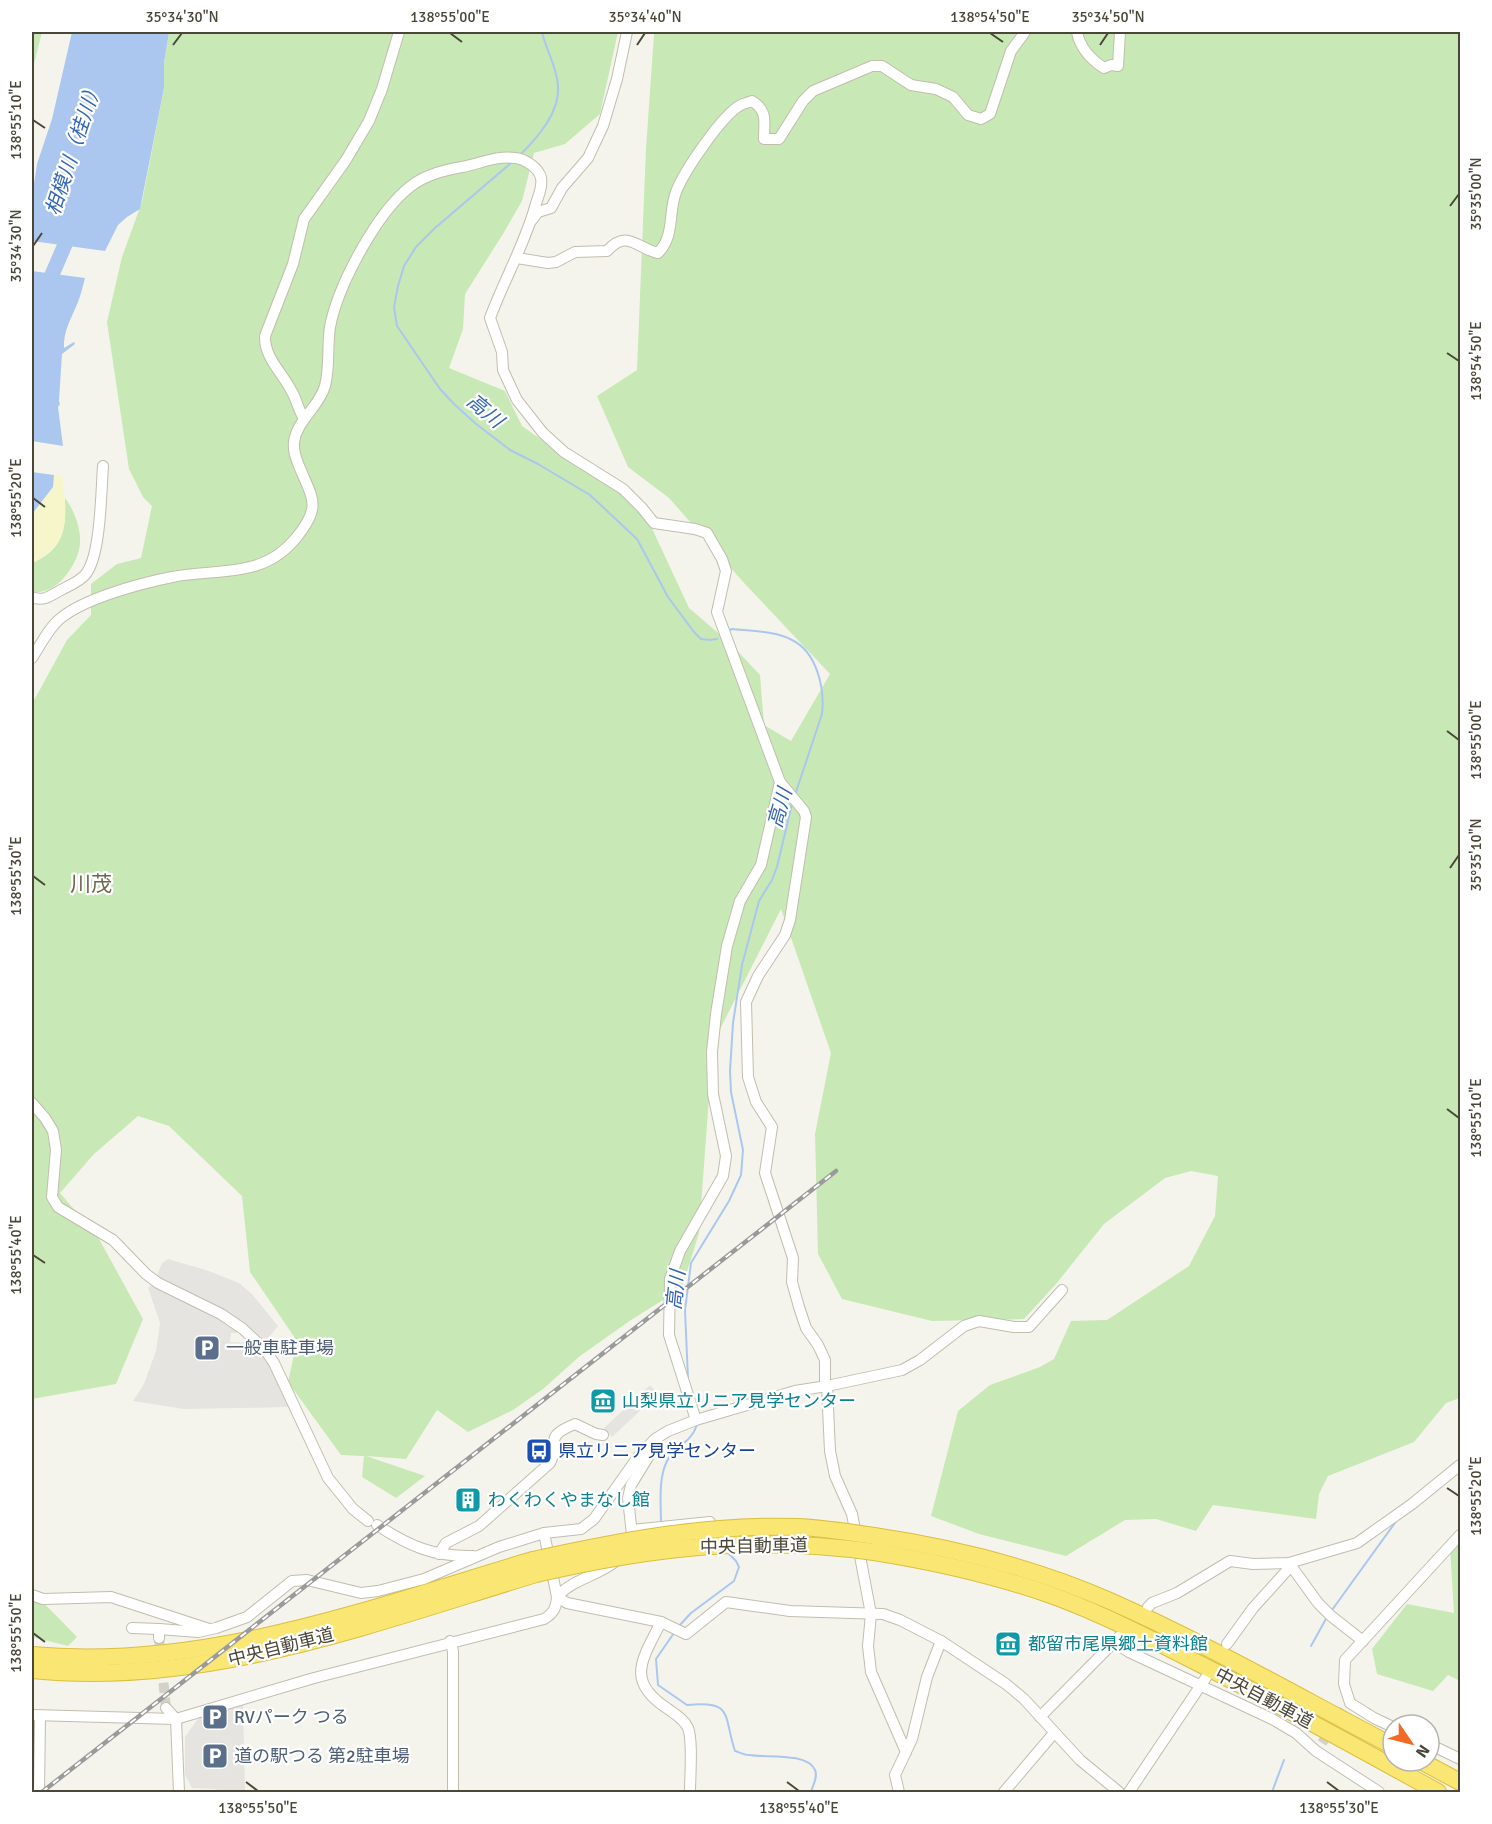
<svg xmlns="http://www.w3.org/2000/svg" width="1492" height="1824" font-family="Signika,'Noto Sans JP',sans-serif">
  <rect width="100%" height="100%" fill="#f5f4ec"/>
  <!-- green -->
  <g fill="#c8e8b6">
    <polygon points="32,32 42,32 32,72"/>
    <polygon points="169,32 618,32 600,114 565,144 534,153 522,201 503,234 465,294 463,329 449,368 505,391 522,426 566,457 636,494 689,608 731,644 760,675 764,725 791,741 830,674 745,584 669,498 628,467 597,396 637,370 646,149 654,34 657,32 1460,32 1460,1398 1446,1403 1414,1442 1328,1476 1319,1494 1316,1519 1213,1505 1196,1531 1156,1519 1125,1520 1066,1556 979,1534 931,1516 958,1411 990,1385 1040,1367 1054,1359 1071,1321 1107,1320 1189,1266 1215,1216 1218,1176 1191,1171 1165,1178 1104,1224 1056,1284 1024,1319 932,1321 842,1299 818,1254 815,1134 831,1053 781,909 713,1043 699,1233 682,1288 631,1320 580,1356 543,1389 513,1410 468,1432 437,1410 406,1459 366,1456 425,1476 396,1498 362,1477 364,1456 341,1455 288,1382 297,1341 250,1272 242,1196 169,1126 138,1116 94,1154 60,1193 98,1237 143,1319 116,1384 32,1399 32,704 67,640 91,615 91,584 117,564 141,558 152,506 143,497 129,469 107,322 122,257 142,202 164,88 164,63"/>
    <path d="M65,498C74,510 81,528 80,543C79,564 55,598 32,591V563C64,549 66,530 65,498Z"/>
    <polygon points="1460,1537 1460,1681 1448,1675 1433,1691 1377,1674 1372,1649 1407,1604 1454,1613 1450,1547"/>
    <polygon points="32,1591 77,1637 68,1646 32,1637"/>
  </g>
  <!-- sand -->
  <path fill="#f7f6ca" d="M54,475L62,476C67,514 72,545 32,563V514L53,487Z"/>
  <!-- parking -->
  <g fill="#e5e4e0">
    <polygon points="168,1259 209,1271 239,1283 252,1294 278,1326 265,1342 238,1322 156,1278 162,1263"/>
    <polygon points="152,1284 213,1314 243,1333 231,1333 230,1342 253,1343 261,1354 266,1355 289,1407 184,1409 133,1401 144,1384 156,1351 160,1323 148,1288"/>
    <polygon points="650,1385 658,1394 612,1437 604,1428"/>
    <polygon points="243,1704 245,1792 223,1792 215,1789 192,1788 185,1775 185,1737 200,1716"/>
  </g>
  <!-- water -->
  <g fill="#abc7ef">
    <polygon points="72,32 169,32 164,63 164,88 140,209 127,217 118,225 105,251 32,241 32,197 37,164 52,119"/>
    <path d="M32,271L85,278C83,286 81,294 78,302C72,317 63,331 64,348L74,342L75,344L62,354L59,401L60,404L58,407L63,446L32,441Z"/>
    <polygon points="32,472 54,475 53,487 32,514"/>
  </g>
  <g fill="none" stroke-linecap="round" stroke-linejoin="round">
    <!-- stream -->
    <g stroke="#abc7ef" stroke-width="2">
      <path d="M520,155C537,138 560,113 558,86C557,67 546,50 542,32"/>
      <polyline points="511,163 435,228 416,247 404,266 398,286 394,307 397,326 440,389 454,404 475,423 510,450 538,464 590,495 637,539 668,597 694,632 701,639 710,640 717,639"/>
      <path d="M730,630L732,629C751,631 775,631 792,640C817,652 825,689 822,714L795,795"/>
      <polyline points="688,1379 685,1310 691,1263 729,1201 741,1175 743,1150 731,1092 730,1071 733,1023 742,965 759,901 772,880 777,867 792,804"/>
      <path d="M661,1524C661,1504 658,1479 667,1461C675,1446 691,1443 697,1425"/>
      <polyline points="1332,1610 1397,1520"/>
      <polyline points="679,1626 691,1613 734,1581 739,1567 736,1561 727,1552"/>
      <path d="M674,1633L656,1659L658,1685L687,1705C734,1700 723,1715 735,1751C739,1752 744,1755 749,1755C765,1758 807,1752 815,1770C818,1777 813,1785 811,1792"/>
      <polyline points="1311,1646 1327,1617"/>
      <polyline points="1272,1792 1284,1760"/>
    </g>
    <!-- river -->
    <polyline stroke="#abc7ef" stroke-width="15" points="47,293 51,277 73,226"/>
    <!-- minor-tunnel -->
    <g stroke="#d3d1c8" stroke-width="10" stroke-dasharray="10 5" stroke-linecap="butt">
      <polyline points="159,1638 166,1708"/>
      <polyline points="1322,1743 1346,1707"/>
    </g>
    <defs>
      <g id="minor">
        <path d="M1077,32C1080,48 1090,59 1104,68L1111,65L1118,66L1120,32"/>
        <polyline points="532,220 538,212 551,208 562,188 588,158 603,126 617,79 627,32"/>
        <path d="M517,258L548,263L556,262L575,252L607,251C627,228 638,249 658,253C675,236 668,213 676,192C684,171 721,117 739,106C743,103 748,103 752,101C768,111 764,121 764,139H779L803,101L813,91L872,66H882L911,85L936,89L953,97L968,115L981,119L990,114L1011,51L1025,32"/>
        <path d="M304,418C298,410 297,400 292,392C283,373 264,358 265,336L293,264L304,219L346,160L369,121L382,89L399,32"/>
        <path d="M32,597C43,602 50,596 61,590C68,586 79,582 85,575C101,557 101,492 103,466"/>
        <path d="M32,658C40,646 49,627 61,618C85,598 142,583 172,577C218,568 263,579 296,538C322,506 313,500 299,466C296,458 293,451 294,442C297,420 319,407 325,386C330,367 327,346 330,327C338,285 377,212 411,186C425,175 444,170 462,167C479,164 497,155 515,158C525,159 539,168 541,178C543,189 537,198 535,207C524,246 504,280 490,318L502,352L503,370L517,400L543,433L564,452L623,489L642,508L654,523L695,529L707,533L722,559L726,571L717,612L780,782L761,865L740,901L727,946L716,1014L712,1052L713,1094L726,1156L723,1176L680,1251L670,1279L669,1335L696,1420"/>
        <polyline points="780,782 804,811 806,817 790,920 785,935 758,976 746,1002 748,1077 756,1102 772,1127 765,1173 793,1258 792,1282 799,1307 806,1328 818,1345 825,1360 825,1386"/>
        <polyline points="32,1103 45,1118 53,1131 56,1150 52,1197 58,1207 113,1240 146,1274 158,1283 221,1314 243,1329 266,1351 274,1363 328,1478 353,1509 368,1521"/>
        <polyline points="827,1386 830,1451 835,1476 852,1514 871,1614 868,1646 871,1672 906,1752"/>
        <path d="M377,1525C409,1546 434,1557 473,1556"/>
        <polyline points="632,1530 710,1522"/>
        <polyline points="632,1535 628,1498 631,1485 653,1449"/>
        <path d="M439,1554L446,1543L479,1526L550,1463C561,1442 541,1438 575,1424L596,1434L603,1435"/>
        <polyline points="1289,1563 1318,1603 1331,1616 1363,1641"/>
        <polyline points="32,1595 43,1599 111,1597 209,1629"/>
        <polyline points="557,1597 567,1603 661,1622 686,1634 726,1602 790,1611 883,1614 900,1620 941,1641 1006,1684 1024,1699 1080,1760 1119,1792"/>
        <path d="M557,1597C572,1579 599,1576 617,1560"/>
        <polyline points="1148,1607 1152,1603 1177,1593 1230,1561 1253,1564 1289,1563 1357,1543 1412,1504 1460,1465"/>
        <path d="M661,1622C642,1660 625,1681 668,1709C675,1714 684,1719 688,1728C693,1740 690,1777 690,1792"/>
        <polyline points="132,1628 159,1629"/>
        <polyline points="159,1638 159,1629 198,1632 216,1628 247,1617 292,1581 307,1580 361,1593 378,1591 424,1579 499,1547 544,1533 581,1529 594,1519 638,1457 655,1439 668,1431 696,1420 795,1391 827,1386 902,1370 920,1360 964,1326 979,1321 1014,1327 1029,1327 1062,1290"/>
        <polyline points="450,1641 453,1651 453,1792"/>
        <polyline points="1114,1642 1129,1652 1272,1719 1296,1733 1316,1751 1379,1792"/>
        <polyline points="1227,1644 1253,1608 1291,1566"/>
        <polyline points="166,1708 176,1719 179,1792"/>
        <path d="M32,1715L176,1719L314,1678L544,1619C554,1613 556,1608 557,1597L544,1533"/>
        <polyline points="1040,1717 1120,1636"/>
        <polyline points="1393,1727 1374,1718 1350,1703 1344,1684 1345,1660 1460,1535"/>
        <polyline points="1429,1744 1460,1759"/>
        <polyline points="39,1792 40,1717"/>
        <polyline points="899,1792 895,1775 912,1739 927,1677 941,1641"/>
        <polyline points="1004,1792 1054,1733"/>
        <polyline points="1129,1792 1207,1676"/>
      </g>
      <g id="highway">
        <path d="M874,1536C955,1548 1035,1568 1110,1601C1207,1644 1299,1697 1393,1746"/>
        <path d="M874,1552C937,1562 999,1576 1059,1598C1104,1615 1147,1637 1190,1659C1274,1701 1356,1747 1438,1792"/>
        <path d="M32,1655C204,1671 370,1608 533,1560"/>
        <path d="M32,1670C203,1688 374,1623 536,1574"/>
        <polyline points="1421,1761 1460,1782"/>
      </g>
    </defs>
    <!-- minor casing -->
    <use href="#minor" stroke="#c1beae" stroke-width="12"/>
    <!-- highway casing -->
    <use href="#highway" stroke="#dabf41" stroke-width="18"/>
    <!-- minor -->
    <use href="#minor" stroke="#fff" stroke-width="10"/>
    <!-- highway -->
    <use href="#highway" stroke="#fae672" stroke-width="16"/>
    <defs>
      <polyline id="rail" points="42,1792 836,1171"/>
    </defs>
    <!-- rail casing -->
    <use href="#rail" stroke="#9a9a9a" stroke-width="4.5"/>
    <!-- rail -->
    <use href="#rail" stroke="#fff" stroke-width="2" stroke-dasharray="7" stroke-linecap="butt"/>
    <defs>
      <g id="highway-bridge">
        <path d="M533,1560C620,1541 707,1524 797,1527C823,1528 848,1532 874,1536"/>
        <path d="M536,1574C653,1547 755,1535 874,1552"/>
      </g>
    </defs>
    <!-- highway-bridge casing -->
    <use href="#highway-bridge" stroke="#dabf41" stroke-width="18" stroke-linecap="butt"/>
    <!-- highway-bridge -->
    <use href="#highway-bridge" stroke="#fae672" stroke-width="16"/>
  </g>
  <!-- ticks -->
  <path fill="none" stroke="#4a4739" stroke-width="2" d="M450,33L462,42M990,33L1003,42M173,45L182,33M637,45L645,33M1100,45L1108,33M33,120L45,128M1450,206L1459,194M33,246L42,233M1447,353L1459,361M33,498L45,507M1447,731L1459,740M1450,868L1459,855M33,876L45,885M1447,1109L1459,1118M33,1255L45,1263M1447,1488L1459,1496M33,1633L45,1642M246,1782L258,1791M787,1782L799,1791M1327,1782L1339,1791"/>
  <!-- icons -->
  <defs>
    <symbol id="parking-square" viewBox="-11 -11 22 22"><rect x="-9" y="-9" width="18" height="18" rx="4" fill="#5c6f8a" stroke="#fff"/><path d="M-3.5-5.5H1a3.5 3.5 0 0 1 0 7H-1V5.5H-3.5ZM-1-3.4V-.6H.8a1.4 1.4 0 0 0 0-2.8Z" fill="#fff"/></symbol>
    <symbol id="museum-square" viewBox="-11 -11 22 22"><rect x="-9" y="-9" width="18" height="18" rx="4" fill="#0f9aa8" stroke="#fff"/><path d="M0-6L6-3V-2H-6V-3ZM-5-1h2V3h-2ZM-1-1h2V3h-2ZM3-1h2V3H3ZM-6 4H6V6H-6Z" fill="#fff"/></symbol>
    <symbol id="bus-square" viewBox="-11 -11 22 22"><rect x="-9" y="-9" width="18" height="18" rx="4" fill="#1a4fb4" stroke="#fff"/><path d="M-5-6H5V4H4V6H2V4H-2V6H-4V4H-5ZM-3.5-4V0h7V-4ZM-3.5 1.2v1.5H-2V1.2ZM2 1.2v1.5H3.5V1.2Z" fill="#fff"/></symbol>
    <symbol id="building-square" viewBox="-11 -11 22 22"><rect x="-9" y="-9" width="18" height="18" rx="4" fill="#0f9aa8" stroke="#fff"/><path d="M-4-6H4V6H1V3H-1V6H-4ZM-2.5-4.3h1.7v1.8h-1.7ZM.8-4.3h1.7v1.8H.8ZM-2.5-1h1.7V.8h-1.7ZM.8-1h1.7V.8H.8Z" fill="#fff"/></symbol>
  </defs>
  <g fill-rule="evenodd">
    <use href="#parking-square" x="192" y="1333" width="30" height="30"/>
    <use href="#museum-square" x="588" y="1386" width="30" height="30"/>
    <use href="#bus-square" x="524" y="1436" width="30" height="30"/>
    <use href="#building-square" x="453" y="1485" width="30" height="30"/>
    <use href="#museum-square" x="993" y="1629" width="30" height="30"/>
    <use href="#parking-square" x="200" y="1702" width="30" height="30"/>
    <use href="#parking-square" x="200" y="1741" width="30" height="30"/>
  </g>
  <g text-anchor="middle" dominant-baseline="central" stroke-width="4.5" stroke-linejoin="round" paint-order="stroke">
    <!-- service labels -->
    <g font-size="18" fill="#4e5e75" stroke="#fff" text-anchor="start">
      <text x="226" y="1348">一般車駐車場</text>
      <text x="234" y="1717">RVパーク つる</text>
      <text x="234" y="1756">道の駅つる 第2駐車場</text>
    </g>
    <!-- culture labels -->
    <g font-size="18" fill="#0d838f" stroke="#fff" text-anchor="start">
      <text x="622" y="1401">山梨県立リニア見学センター</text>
      <text x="488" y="1500">わくわくやまなし館</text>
      <text x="1028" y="1644">都留市尾県郷土資料館</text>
    </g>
    <!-- transit labels -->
    <g font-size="18" fill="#164399" stroke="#fff" text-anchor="start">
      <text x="558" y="1451">県立リニア見学センター</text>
    </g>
    <!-- street labels -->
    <g font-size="18" fill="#4a4739" stroke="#fff">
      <text transform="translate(754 1546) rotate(-1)">中央自動車道</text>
      <text transform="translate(281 1647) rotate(-14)">中央自動車道</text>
      <text transform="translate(1264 1698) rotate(28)">中央自動車道</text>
    </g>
    <!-- water labels -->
    <g font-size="20" font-style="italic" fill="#3466b5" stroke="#fff">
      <text transform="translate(74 148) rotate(-72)">相模川（桂川）</text>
      <text transform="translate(485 411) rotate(40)">高川</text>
      <text transform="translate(780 808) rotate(-74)">高川</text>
      <text transform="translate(676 1290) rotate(-84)">高川</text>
    </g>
    <!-- quarter labels -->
    <g font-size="21" fill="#6d6751" stroke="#fff">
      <text x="91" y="884">川茂</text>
    </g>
  </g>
  <!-- border -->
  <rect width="1492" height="1824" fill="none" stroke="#ffffff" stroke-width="66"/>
  <!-- north arrow -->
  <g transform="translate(1411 1743) rotate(125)"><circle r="28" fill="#ffffff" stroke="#b7b5b0" stroke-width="1.5"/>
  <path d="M0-4.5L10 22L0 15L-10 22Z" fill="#f46a24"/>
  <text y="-9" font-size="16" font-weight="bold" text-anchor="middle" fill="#4a4739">N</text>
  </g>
  <rect x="33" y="33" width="1426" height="1758" fill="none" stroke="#4a4739" stroke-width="2"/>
  <g font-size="15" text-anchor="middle" fill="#4a4739">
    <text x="182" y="22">35°34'30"N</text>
    <text x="450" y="22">138°55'00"E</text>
    <text x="645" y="22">35°34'40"N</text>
    <text x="990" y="22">138°54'50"E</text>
    <text x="1108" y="22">35°34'50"N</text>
    <text transform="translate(16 120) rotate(-90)" y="5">138°55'10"E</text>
    <text transform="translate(1476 194) rotate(-90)" y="5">35°35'00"N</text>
    <text transform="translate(16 246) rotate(-90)" y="5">35°34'30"N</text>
    <text transform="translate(1476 361) rotate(-90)" y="5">138°54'50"E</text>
    <text transform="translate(16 498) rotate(-90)" y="5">138°55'20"E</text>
    <text transform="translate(1476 740) rotate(-90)" y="5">138°55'00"E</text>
    <text transform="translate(1476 855) rotate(-90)" y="5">35°35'10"N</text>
    <text transform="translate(16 876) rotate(-90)" y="5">138°55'30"E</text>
    <text transform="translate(1476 1118) rotate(-90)" y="5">138°55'10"E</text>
    <text transform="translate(16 1255) rotate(-90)" y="5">138°55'40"E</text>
    <text transform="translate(1476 1496) rotate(-90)" y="5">138°55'20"E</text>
    <text transform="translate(16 1633) rotate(-90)" y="5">138°55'50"E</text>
    <text x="258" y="1813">138°55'50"E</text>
    <text x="799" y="1813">138°55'40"E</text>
    <text x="1339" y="1813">138°55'30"E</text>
  </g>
</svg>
